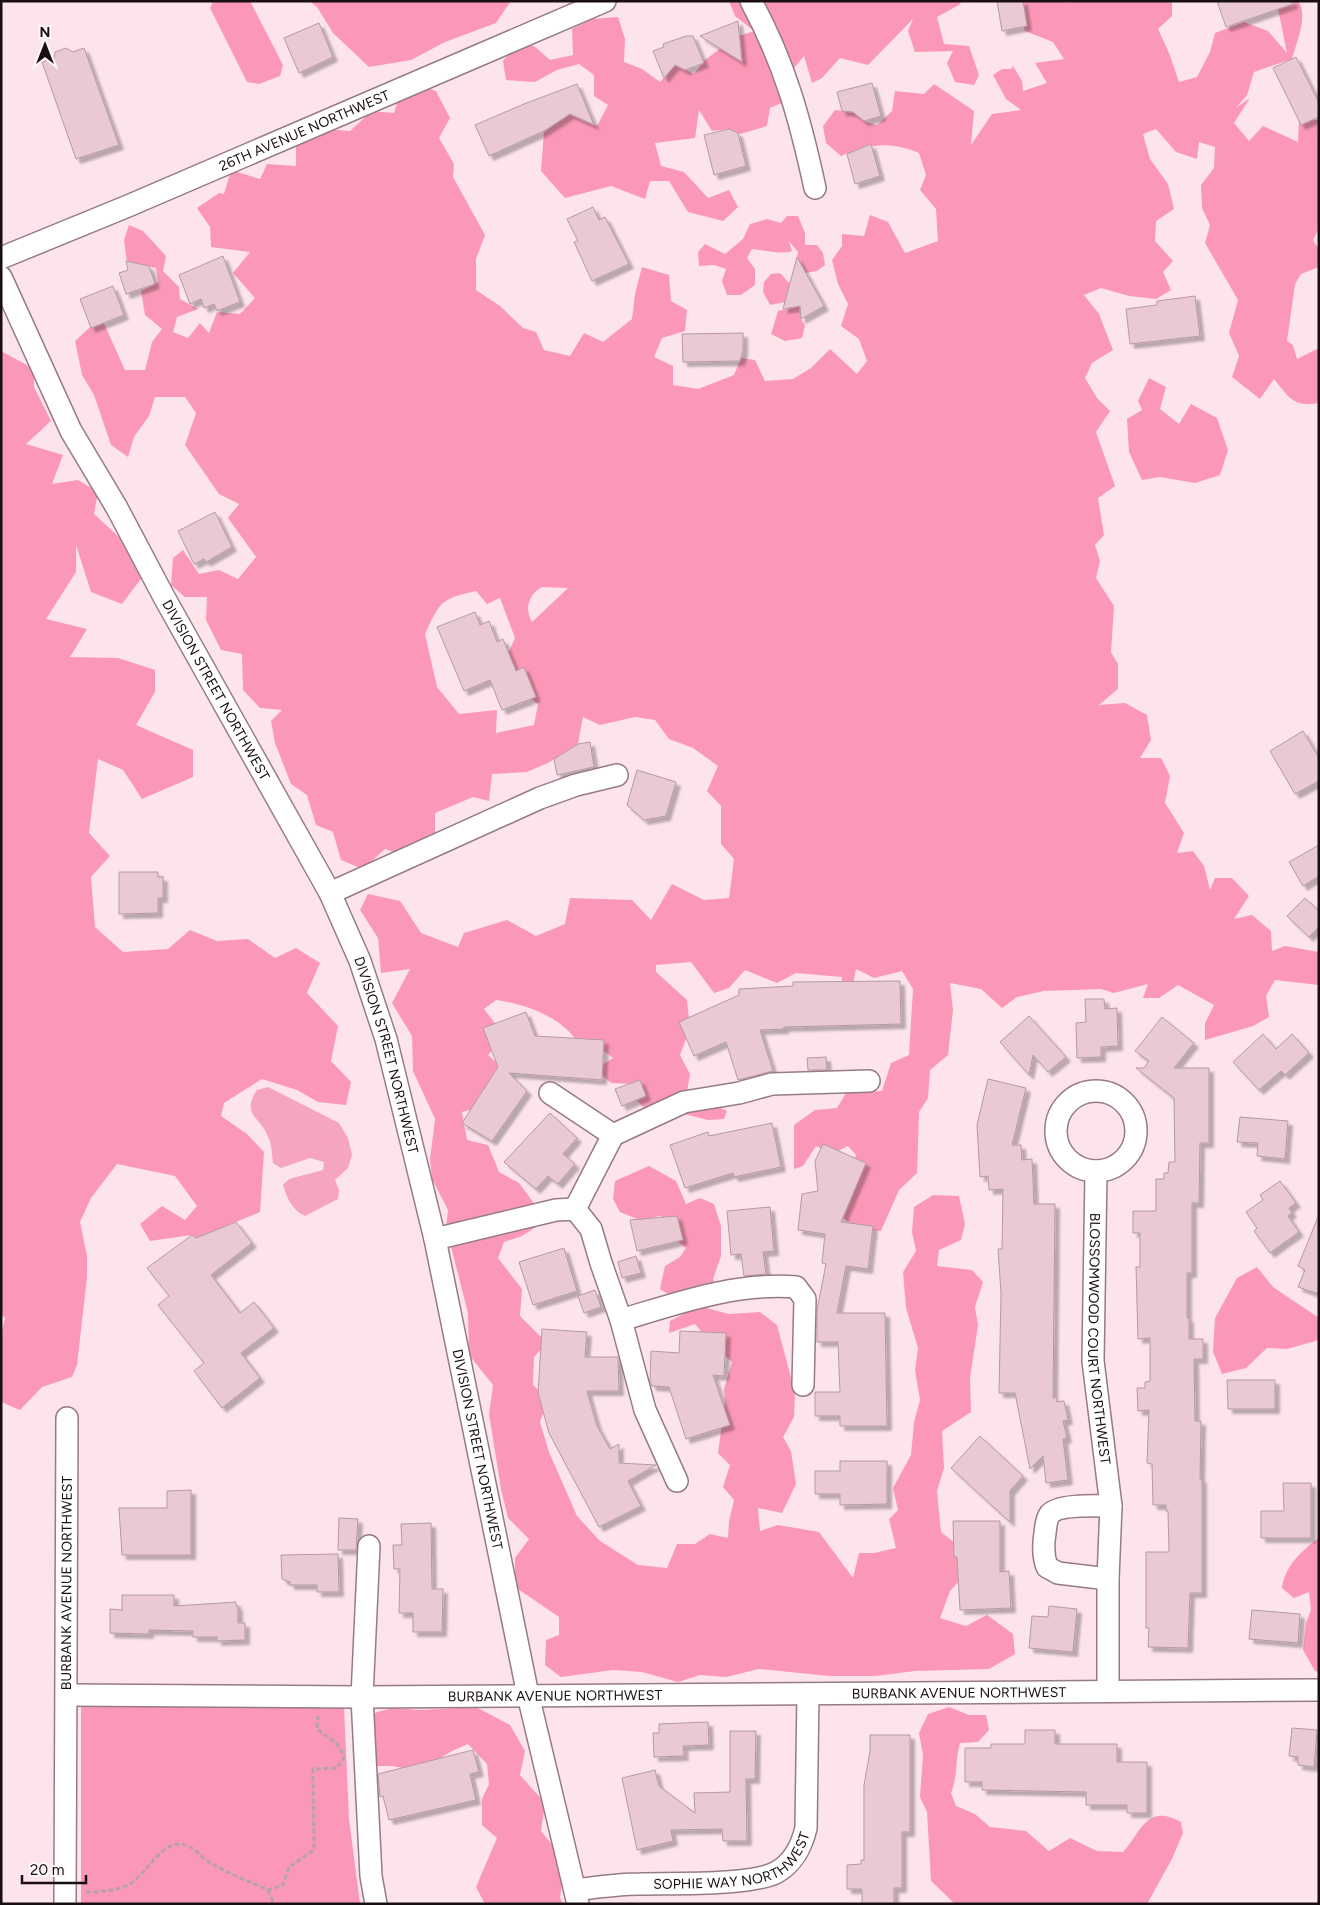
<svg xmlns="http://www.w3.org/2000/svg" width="1320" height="1905" font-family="Figtree,sans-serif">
  <defs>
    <filter id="shadow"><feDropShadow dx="4.5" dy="4.5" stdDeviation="1" flood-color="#0004"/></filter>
  </defs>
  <rect width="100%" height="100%" fill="#fde4eb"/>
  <!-- forest -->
  <g fill="#fc98b7" fill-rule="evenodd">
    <polygon points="213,1 250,1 283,65 280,76 259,84 247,82 210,8"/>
    <polygon points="309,1 511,1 496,23 445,42 411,60 369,67 333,33 317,7"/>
    <polygon points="729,1 962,1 959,5 937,17 944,44 969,46 979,75 974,85 955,82 947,63 953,51 915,52 908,31 913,19 868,65 840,58 822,78 812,83 804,56 794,68 795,97 770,108 767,126 740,134 729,129 712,131 699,110 695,138 655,143 661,166 684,172 708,198 729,190 738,207 723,221 688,212 669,181 650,181 645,199 611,186 565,198 541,171 544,132 570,114 597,126 608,105 594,96 594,75 579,64 557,70 535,82 506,80 503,61 518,43 534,46 550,60 573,55 572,29 592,19 618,17 625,39 624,62 642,69 660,82 675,65 694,74 705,60 721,48 742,61 739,36 754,31 735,16"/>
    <path d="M1026,1H1068V3L1073,1H1172V16L1158,29L1169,53L1179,82L1197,77L1210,52L1215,33L1244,22L1268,31L1287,53L1278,9L1284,1H1298C1309,15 1296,43 1292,59L1254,72L1247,95L1236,108L1250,98L1234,123L1249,141L1263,126L1298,142L1299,119L1319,120V228L1313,240L1319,249V267L1301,274L1295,284L1287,341L1293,345L1297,359L1319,348V403C1293,408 1288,396 1274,379L1260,399L1232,377L1239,356L1229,333L1238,300L1205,243L1210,225L1202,208L1201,185L1214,168L1215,147L1199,142L1197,159L1176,152L1156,129L1143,134L1150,159L1168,184L1174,209L1156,221L1155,241L1173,261L1163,272L1171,290L1156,299L1129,296L1101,288L1084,295L1099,314L1113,350L1092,363L1085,378L1097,398L1110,411L1096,432L1115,486L1098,498L1104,535L1095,545L1100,561L1096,578L1114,606L1111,652L1118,664V689L1099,705L1125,703L1147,715L1151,740L1140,758H1161L1170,776L1165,803L1184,833L1177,853L1193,851L1204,866L1210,890L1215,878H1232L1249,896L1234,919L1252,915L1271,931L1272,951L1285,946L1319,952V985L1275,980L1266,996L1269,1017L1253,1026L1205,1040V1023L1214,1005L1178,985L1159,998H1143L1148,984L1114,993L1101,989L1044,991L1017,997L1002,1008L981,989L950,983L953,1010L948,1055L930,1070L928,1098L919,1112L917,1173L899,1190L881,1231L855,1229L841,1215L856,1155L848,1146L832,1154L816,1146L803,1166L794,1169V1125L815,1110L837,1108L846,1093L882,1091L891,1063L909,1055L913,989L902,971L874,978L856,969L850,1001L842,1000V977L796,973L777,983L745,970L729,988L714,993L691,962L656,965V972L687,1000L690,1028L680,1055L690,1074L687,1092L727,1111L724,1119L708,1120L672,1111L656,1119L636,1100L634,1084L611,1083L596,1069L613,1058L599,1047L581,1048C567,1019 527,1004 496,1000L484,1009L497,1026L501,1040L488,1055L507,1072L484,1106L462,1112L467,1140L488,1145L499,1172L519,1183L533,1202L536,1227L522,1236L504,1242L498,1258L522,1289L520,1316L547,1343L534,1357L533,1385L548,1399L540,1422L549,1452L577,1516L600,1541L638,1565L667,1568L677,1544H695L710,1534L728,1538L729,1521L734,1500L723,1487L730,1465L718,1453L725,1402L724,1389L732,1362L710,1343L695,1324L669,1333L670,1321L693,1309L660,1289L665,1266L680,1257L686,1248L664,1231L667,1219L659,1216L642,1221L620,1212L613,1199L615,1181L649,1166L676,1181L686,1204L700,1198L714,1204L721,1226V1256L713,1279L723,1304L706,1308L729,1314L760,1312L777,1325L795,1393L794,1417L783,1437L791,1451L796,1484L782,1513L758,1508L760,1531L778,1525L819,1532L853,1578L859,1553H874L896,1548L889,1519L898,1510L893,1488L911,1455L914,1422L920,1400L915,1370L918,1348L906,1308L903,1272L916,1251L912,1232L914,1207L933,1195L959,1196L965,1224L961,1240L939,1250L937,1266L972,1270L983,1282L975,1307L978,1325L970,1378L971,1412L942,1431L944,1468L937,1491L941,1532L965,1551L966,1574L950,1591L940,1618L966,1626L987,1615L1013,1634L1015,1654L989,1669L915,1671L876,1676H830L759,1669L726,1677L700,1675L678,1682L642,1672L613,1670L561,1677L545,1665L546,1640L559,1635V1617L515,1587V1558L529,1539L508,1518L501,1489L489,1414L493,1385L469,1355L468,1313L446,1227L448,1210L432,1179L430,1159L435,1119L413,1071L412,1036L392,1003L410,969L381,973L378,938L360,910L368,894L400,901L421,933L458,947L464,933L507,920L536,936L565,924L570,898L632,900L651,920L672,884L704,900L729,898L734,859L721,844V806L707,791L718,766L693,748L669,739L655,720L635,717L600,725L583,717L578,744L548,763L527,772L492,774L489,801L473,797L435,813V833L405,856L385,849L363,869L341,860L333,832L316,825L307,795L291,784L275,743L271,721L282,710L260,708L243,690L242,654L221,650L206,620L207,597H185L171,585L173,558L183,550L199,574L219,570L238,579L256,557L228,518L239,504L219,494L185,445L196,413L185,397H155L149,416L134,437L128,457L111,445L94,395L82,375L75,341L101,317L125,370H145L152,342L162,329L145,315L141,291L158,282L156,268L127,262L124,240L129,225L143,231L166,256L163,271L179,287L180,299L198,309L177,317L173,332L188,338L200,323L209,333L217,312L240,314L255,298L233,273L250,252L211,247L210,227L197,208L219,193L224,194L231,170L260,179L267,164L296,166V145L300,127L350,131L372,111L394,113L404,80L436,91L450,118L439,138L454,164L453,177L485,235L476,259V290L500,306L523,328L536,332L544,350L570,356L584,333L603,342L632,319L635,294L642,267L669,275L671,301L687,310L685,331L662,338L654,357L673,366V385L698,389L734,375L741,358L755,360L765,381L793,379L811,368L830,349L857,374L867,361L859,339L841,326L848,304L838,284L832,260L842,246V234L864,236L870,215L888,222L905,253L938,241L936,209L920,190L926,175L919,153C888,141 871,144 841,156L826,143L823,126L835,110L853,112L866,122L877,125L892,111L895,91L924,94L934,84L974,111L971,145L992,114L1021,110L1006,99L993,75L1002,69H1011L1013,66L1022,81L1023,91L1047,83L1035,63L1064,59L1053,42L1025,31L1019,7ZM542,587L568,588L532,622C524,608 529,594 542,587ZM476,591L487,604L500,598L515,638L506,658L517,689L538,704L534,725L496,733L497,710L459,714L437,687L425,634C440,602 440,599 476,591Z"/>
    <path d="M787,216H798L805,233V245H817L823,253L825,265L817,271L805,273L797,258L798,252L789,241L792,251C779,255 766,250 752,249L747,258L755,269V285L741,295H727L722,281L726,269L714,265L699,266L698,252L705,244L725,254L743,239L750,224L767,219L781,223Z"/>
    <polygon points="780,273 790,284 785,302 770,305 763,292 764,282 771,274"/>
    <polygon points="800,306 801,319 805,326 802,338 785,341 771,334 778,311"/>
    <polygon points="1,351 34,369 34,387 51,421 26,444 63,455 52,484 78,480 98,492 94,514 121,539 143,576 122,604 91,592 76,545 76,572 46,619 87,629 70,657 118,658 155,670 155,692 136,725 193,750 193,777 142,799 123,770 98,759 89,833 110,856 91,877 95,927 123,952 168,949 190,930 217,941 248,939 275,958 296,948 320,963 307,993 338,1026 331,1061 351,1082 346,1105 318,1102 297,1090 262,1079 224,1103 221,1116 247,1134 264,1152 260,1212 196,1238 192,1235 150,1241 140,1224 162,1206 185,1220 197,1206 175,1176 117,1164 91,1198 80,1222 87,1256 87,1277 77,1365 72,1377 42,1387 20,1410 1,1402 1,1336 5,1318 1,1314"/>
    <polygon points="1149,378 1166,387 1160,409 1179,424 1191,404 1217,418 1228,450 1220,475 1195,483 1160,477 1142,480 1129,452 1127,419 1142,410 1138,401"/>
    <polygon points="1257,1267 1273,1287 1319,1318 1319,1340 1287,1349 1267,1348 1246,1368 1222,1374 1213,1352 1215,1318 1237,1278"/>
    <path d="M1319,1538V1672L1315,1671L1303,1650L1306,1623L1311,1610L1309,1592L1294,1598L1282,1588C1285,1566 1301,1551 1319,1538Z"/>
    <polygon points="81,1702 344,1707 349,1819 360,1904 81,1904"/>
    <polygon points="476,1707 510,1725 525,1751 520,1775 545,1803 541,1831 565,1861 560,1898 563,1904 485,1904 476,1887 497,1838 482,1825 482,1799 489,1784 487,1764 468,1744 452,1751 420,1771 392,1766 375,1766 357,1718 392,1708 421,1710"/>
    <path d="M949,1707L969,1715H986L989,1730L978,1742L960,1743C955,1760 958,1776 951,1793L956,1806L975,1814L990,1827L1026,1831L1049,1851L1070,1838L1097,1851L1123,1852C1142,1831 1146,1803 1181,1822L1183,1833L1172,1859L1147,1904H960L954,1903L931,1881L927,1812L920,1797L923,1755L919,1733L928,1714Z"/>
  </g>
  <!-- water -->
  <path fill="#f5a5bd" d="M268,1087L339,1123L348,1138L352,1155L348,1168L335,1180L339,1190L338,1199L305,1216C292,1210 287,1198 283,1185L289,1179L323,1170L324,1162L310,1158L281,1168L273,1163C272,1156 272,1146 269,1139C262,1117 240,1116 257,1090Z"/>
  <!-- building -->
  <g fill="#e9cad2" stroke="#b699a1" filter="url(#shadow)">
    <polygon points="997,1 1023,1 1027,26 1002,31"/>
    <polygon points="1217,1 1293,1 1293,4 1226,27"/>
    <polygon points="738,21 742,62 700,36"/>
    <polygon points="319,23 333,57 299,73 284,38"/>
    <polygon points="686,36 693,36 704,63 685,70 675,65 664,78 653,51 664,47 663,44"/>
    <polygon points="66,48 73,52 84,48 119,145 76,159 42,62 54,58 55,52"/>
    <polygon points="1296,57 1319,103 1319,117 1301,125 1273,68"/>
    <polygon points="872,83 881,116 864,121 853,112 842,111 837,92"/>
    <polygon points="577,84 594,125 570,114 544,131 489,156 475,125 524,104"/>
    <polygon points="729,129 738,133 746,166 714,175 704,135"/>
    <polygon points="871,144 880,176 855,184 847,154"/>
    <polygon points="593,207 599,220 605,217 629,264 592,281 574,242 578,241 567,219"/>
    <polygon points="223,256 240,302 217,311 214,304 204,308 201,299 190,304 179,275"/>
    <polygon points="797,257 824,306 801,319 800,306 783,309"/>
    <polygon points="126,261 149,266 155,284 126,294 119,273 128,270"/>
    <polygon points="113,286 124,315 91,328 80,299"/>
    <polygon points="1195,296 1200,336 1130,344 1126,309 1157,305 1157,301"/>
    <polygon points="743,333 743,351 740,361 683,362 682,334"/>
    <polygon points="215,512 232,547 206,562 204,559 194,564 178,531"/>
    <polygon points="475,612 480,625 489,621 497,642 503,639 516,671 524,667 536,697 502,710 490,680 464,691 437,627"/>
    <polygon points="1303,731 1319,758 1319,781 1295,794 1270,751"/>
    <polygon points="590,742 594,767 557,775 554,759 578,744"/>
    <polygon points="637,770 676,782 666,816 644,820 627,805"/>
    <polygon points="1319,845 1319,876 1303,886 1289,862"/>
    <polygon points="119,872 158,872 158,877 163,877 163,898 158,898 158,913 119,914"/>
    <polygon points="1305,898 1319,911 1319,927 1309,937 1287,916"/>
    <polygon points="900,981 901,1024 784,1027 784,1029 760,1030 773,1071 738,1080 726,1042 694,1056 679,1022 739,995 739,989 793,986 793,982"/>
    <polygon points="1085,999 1104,999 1105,1009 1117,1008 1118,1046 1101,1047 1101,1057 1077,1058 1076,1023 1086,1022"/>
    <polygon points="526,1012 535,1036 604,1040 602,1080 509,1073 527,1091 492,1141 462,1123 498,1067 483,1028"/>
    <polygon points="1029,1016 1066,1057 1048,1072 1033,1055 1029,1075 1000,1042"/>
    <polygon points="1162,1017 1194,1043 1174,1068 1209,1068 1209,1143 1200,1143 1199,1203 1192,1203 1192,1273 1187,1273 1187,1318 1189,1318 1189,1339 1203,1339 1203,1359 1194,1359 1195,1421 1201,1421 1200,1479 1202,1479 1202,1593 1190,1593 1188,1648 1148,1647 1149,1628 1146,1628 1146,1552 1169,1552 1168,1511 1166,1511 1166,1505 1153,1505 1152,1464 1147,1463 1149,1410 1138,1411 1137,1388 1145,1388 1145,1382 1150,1381 1150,1338 1138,1339 1136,1267 1140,1267 1140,1233 1133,1233 1133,1211 1156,1211 1156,1179 1164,1179 1164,1173 1168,1173 1169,1162 1175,1162 1174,1098 1136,1068 1144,1068 1149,1061 1135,1051"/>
    <polygon points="1263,1034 1276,1049 1292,1034 1309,1053 1285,1075 1281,1071 1259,1090 1233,1062"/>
    <polygon points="826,1057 827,1070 808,1070 807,1058"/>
    <polygon points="988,1079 1026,1088 1012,1145 1021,1145 1022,1160 1032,1159 1034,1204 1055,1204 1053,1398 1056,1397 1057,1402 1064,1401 1068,1420 1063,1421 1067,1438 1063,1439 1068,1480 1046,1483 1043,1456 1030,1469 1015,1393 999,1393 1001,1293 998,1249 1002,1249 1003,1189 989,1190 988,1176 980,1177 977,1125"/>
    <polygon points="640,1080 646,1096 622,1106 615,1089"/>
    <polygon points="550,1113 577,1138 563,1154 575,1164 558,1184 548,1176 536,1189 504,1162"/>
    <polygon points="1240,1117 1288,1121 1285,1159 1257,1156 1258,1143 1237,1142"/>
    <polygon points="772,1123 781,1167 734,1177 733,1173 685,1188 670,1145 708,1132 709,1136"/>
    <polygon points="823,1144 866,1163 841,1222 873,1226 868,1269 846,1266 837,1313 885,1313 887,1426 840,1426 840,1416 815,1416 815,1392 840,1392 838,1342 817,1342 817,1310 826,1264 822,1263 825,1234 798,1230 802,1194 818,1191 815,1161"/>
    <polygon points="1280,1181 1296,1203 1289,1208 1292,1213 1288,1216 1299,1232 1270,1253 1254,1231 1257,1228 1246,1212 1263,1200 1260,1195"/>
    <polygon points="770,1207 774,1251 763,1252 766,1274 744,1276 741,1254 731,1255 727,1211"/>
    <polygon points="677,1216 683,1240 637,1251 630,1220"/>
    <polygon points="1318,1217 1319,1217 1319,1294 1298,1287 1305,1270 1298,1266"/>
    <polygon points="236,1222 252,1243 211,1275 240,1313 254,1302 274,1328 241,1353 260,1378 222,1408 194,1371 204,1363 158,1305 169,1296 147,1268 192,1235 196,1238"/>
    <polygon points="564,1248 577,1291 533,1305 519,1262"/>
    <polygon points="636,1256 641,1273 622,1278 618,1262"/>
    <polygon points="595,1290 601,1307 584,1313 578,1296"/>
    <polygon points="542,1329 587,1332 585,1357 618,1357 619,1391 587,1391 597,1426 610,1449 619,1444 619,1463 656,1465 628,1481 641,1506 599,1527 549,1433 538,1393"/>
    <polygon points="680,1331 726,1333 724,1376 713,1375 730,1425 686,1439 669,1387 652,1386 650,1380 651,1351 679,1353"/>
    <polygon points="1227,1380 1275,1380 1275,1409 1228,1409"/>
    <polygon points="980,1436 1023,1476 1010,1491 1010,1522 951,1468"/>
    <polygon points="840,1461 887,1461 887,1504 840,1505 840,1494 815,1494 815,1471 840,1471"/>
    <polygon points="1283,1483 1311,1483 1311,1538 1261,1538 1261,1511 1284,1511"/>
    <polygon points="191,1490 191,1555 122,1555 119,1508 167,1508 167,1491"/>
    <polygon points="339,1518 358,1519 356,1550 338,1550"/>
    <polygon points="953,1521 1000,1521 1000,1572 1009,1571 1011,1608 960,1610 957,1557 954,1557"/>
    <polygon points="431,1523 432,1589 443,1589 442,1632 413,1632 413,1613 399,1613 400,1569 394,1569 393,1545 402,1545 401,1524"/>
    <polygon points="338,1554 339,1592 317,1592 317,1585 290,1585 290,1582 282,1579 281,1555"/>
    <polygon points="122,1595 174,1595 174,1606 236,1602 236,1606 238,1606 238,1623 245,1623 245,1640 217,1641 217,1637 193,1637 193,1631 149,1630 149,1634 110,1633 110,1609 122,1610"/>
    <polygon points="1049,1606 1077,1609 1073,1652 1029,1648 1032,1616 1048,1617"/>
    <polygon points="1252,1610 1300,1614 1298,1643 1249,1639"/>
    <polygon points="708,1722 709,1745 683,1746 684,1756 654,1757 653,1733 659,1733 659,1724"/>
    <polygon points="1292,1728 1317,1730 1314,1767 1298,1765 1298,1757 1289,1756"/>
    <polygon points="1025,1730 1055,1730 1055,1744 1117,1744 1117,1762 1147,1762 1147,1813 1127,1813 1127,1805 1086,1805 1086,1792 982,1790 982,1782 965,1782 965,1748 991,1748 991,1744 1025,1744"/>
    <polygon points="730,1731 756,1731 755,1779 746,1779 747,1841 723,1841 722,1829 671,1830 673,1841 637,1850 622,1778 655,1770 659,1786 695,1813 694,1793 730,1792"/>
    <polygon points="870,1735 910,1735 910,1832 902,1832 902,1888 894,1888 894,1904 862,1904 862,1889 847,1889 847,1865 861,1864 861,1860 864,1860 864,1785 870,1751"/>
    <polygon points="473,1750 479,1772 470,1774 476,1800 389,1820 383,1796 380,1797 378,1774"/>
  </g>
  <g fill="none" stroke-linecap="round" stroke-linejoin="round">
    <defs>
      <g id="minor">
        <path d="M751,1C785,64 800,119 815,188"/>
        <path id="s1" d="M1,258L128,206L605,1"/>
        <path id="s2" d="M1,277L71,431L117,508L164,597L330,893L360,961L386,1039L435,1239L528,1695L578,1904"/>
        <polyline points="330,893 540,798 576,785 617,775"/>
        <circle cx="1096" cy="1131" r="40"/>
        <polyline points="550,1093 613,1135 684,1102 739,1093 772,1084 869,1081"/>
        <path id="s3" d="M1096,1171L1093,1361L1111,1506L1108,1579V1691"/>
        <polyline points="575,1209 613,1135"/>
        <polyline points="435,1239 556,1210 575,1209 591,1229 601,1263 621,1320 645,1410 677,1481"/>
        <path d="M621,1320C678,1303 736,1282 796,1287L805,1299L803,1385"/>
        <polyline points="369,1546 362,1697 371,1876 376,1904"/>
        <path d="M1108,1579L1058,1573L1047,1567C1043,1556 1043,1545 1045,1533C1046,1526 1046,1519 1050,1514C1059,1504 1098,1506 1111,1506"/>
        <path id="s4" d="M67,1695L362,1697L1319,1690"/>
        <path id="s5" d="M575,1890C597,1887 618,1884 640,1884C671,1883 752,1886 777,1872C793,1863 802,1845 806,1828L808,1694"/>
        <path id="s6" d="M65,1904L67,1418"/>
      </g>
    </defs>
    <!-- minor casing -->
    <use href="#minor" stroke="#977b83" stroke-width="24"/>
    <!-- path -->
    <g stroke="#b7a2a8" stroke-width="3" stroke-dasharray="5 2.5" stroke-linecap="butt">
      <polyline points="268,1890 274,1904"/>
      <path d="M86,1892C100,1892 115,1891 128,1885C144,1878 160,1842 181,1844C196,1846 200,1858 212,1864C230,1874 250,1882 268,1890L283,1885L289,1867L314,1850L313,1769L337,1768L344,1757L337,1744L317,1729L318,1716"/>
    </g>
    <!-- minor -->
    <use href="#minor" stroke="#fff" stroke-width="21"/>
  </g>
  <g text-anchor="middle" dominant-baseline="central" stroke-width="4" stroke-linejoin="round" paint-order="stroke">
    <!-- street labels -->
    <g font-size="14" fill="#190f12" stroke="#fef7f9">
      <text stroke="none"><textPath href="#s1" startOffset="329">26TH AVENUE NORTHWEST</textPath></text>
      <text stroke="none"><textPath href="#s2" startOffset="466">DIVISION STREET NORTHWEST</textPath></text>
      <text stroke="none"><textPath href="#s2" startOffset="871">DIVISION STREET NORTHWEST</textPath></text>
      <text stroke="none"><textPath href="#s3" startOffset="168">BLOSSOMWOOD COURT NORTHWEST</textPath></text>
      <text stroke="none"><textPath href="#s2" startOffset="1276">DIVISION STREET NORTHWEST</textPath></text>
      <text stroke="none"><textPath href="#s6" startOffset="321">BURBANK AVENUE NORTHWEST</textPath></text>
      <text stroke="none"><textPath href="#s4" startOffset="892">BURBANK AVENUE NORTHWEST</textPath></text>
      <text stroke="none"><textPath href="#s4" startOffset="488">BURBANK AVENUE NORTHWEST</textPath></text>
      <text stroke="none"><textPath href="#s5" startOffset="166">SOPHIE WAY NORTHWEST</textPath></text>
    </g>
  </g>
  <!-- border -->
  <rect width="1320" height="1905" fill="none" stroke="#190f12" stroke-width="5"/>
  <!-- north arrow -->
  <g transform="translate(45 45)" stroke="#fef7f9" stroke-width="4" paint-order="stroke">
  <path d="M0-4L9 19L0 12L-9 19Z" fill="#190f12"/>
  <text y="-8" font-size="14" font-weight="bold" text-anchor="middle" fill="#190f12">N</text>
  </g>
  <!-- scale -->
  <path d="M22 1875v8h64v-8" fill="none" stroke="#190f12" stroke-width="2.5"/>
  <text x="30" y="1875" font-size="15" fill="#190f12" stroke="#fef7f9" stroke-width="4" paint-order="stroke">20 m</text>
</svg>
